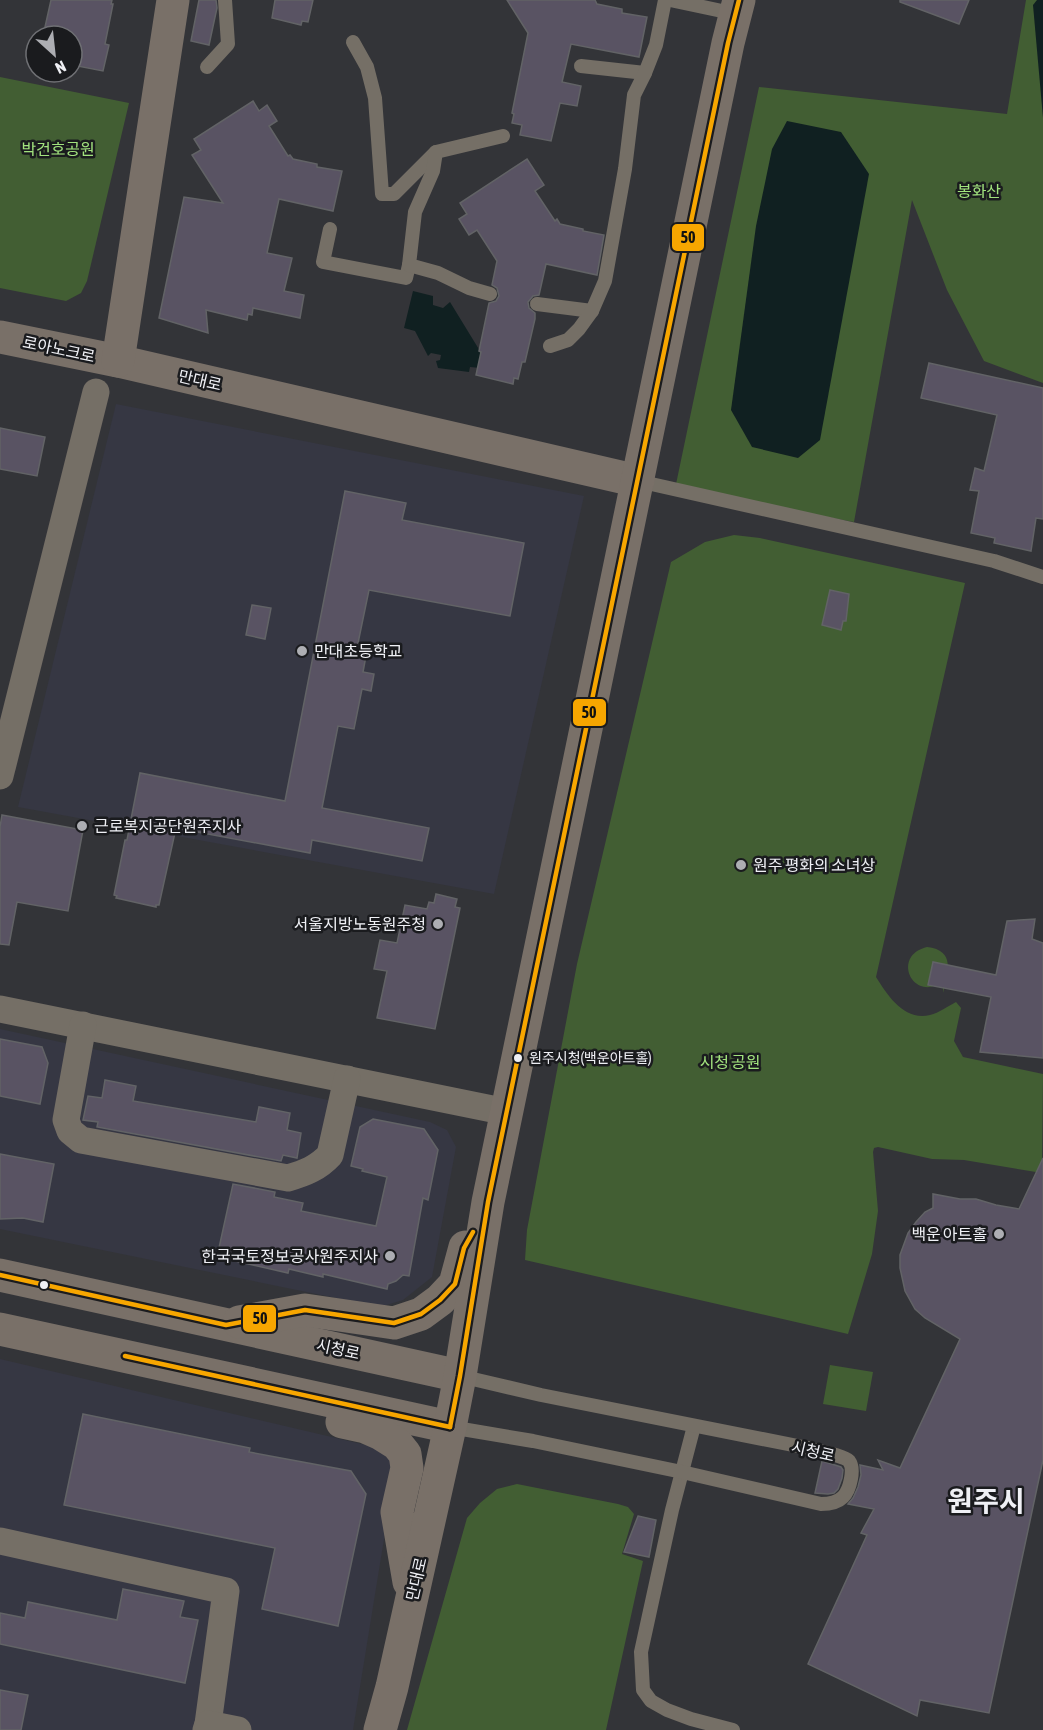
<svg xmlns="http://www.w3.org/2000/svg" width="1043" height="1730" font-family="'Asap Condensed','Noto Sans KR',sans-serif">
  <rect width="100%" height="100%" fill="#333438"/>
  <!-- built -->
  <g fill="#363743">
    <polygon points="116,404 584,496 494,894 18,807"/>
    <polygon points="0,1029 430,1122 447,1130 456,1147 432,1277 403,1300 380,1307 0,1229"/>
    <polygon points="0,1359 387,1450 397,1459 353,1730 0,1730"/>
  </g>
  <!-- green -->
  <g fill="#425e33">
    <polygon points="1026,0 1043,0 1043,383 984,361 947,290 912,200 854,522 675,489 759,87 1007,114"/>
    <polygon points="0,77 129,103 87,281 81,293 66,301 0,288"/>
    <path d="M734,535L760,538L965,583L876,977C888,996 904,1021 930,1015C939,1013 948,1006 956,1002L961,1008L954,1041L963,1057L1043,1074L1042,1173L964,1160L932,1159L878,1147L874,1148L873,1152L878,1211L872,1254L848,1334L525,1260L527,1230L577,964L671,562L705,542Z"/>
    <path d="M927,947C956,950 948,973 943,993V981C914,1004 890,956 927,947Z"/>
    <polygon points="830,1365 873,1372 866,1411 823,1404"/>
    <polygon points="517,1484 618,1504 628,1507 634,1514 622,1554 643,1561 606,1730 407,1730 467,1518 480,1503 497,1489"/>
  </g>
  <!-- water -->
  <g fill="#102021">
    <polygon points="1037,0 1043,0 1043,118 1033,5"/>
    <polygon points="787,121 841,132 869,174 820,440 798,458 752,447 731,410 756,226 772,149"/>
    <polygon points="413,291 433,296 433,305 443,308 450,302 491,369 470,367 469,372 438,368 436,361 440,360 441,355 431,353 428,356 415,331 404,328"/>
  </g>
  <!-- building -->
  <g fill="#595363" stroke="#626366" stroke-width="1.5">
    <polygon points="51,0 112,0 111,4 113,4 105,44 109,45 103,71 72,65 72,36 43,36"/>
    <polygon points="199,0 216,0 217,8 209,45 191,41"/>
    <polygon points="275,0 313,0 308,22 302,21 301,25 272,18"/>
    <polygon points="507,0 595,0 597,4 622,9 622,13 647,17 639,57 571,44 562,82 581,86 577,106 560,103 551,141 520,135 522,125 512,123 514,114 512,113 528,33"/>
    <polygon points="900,0 969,0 959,24 900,2"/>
    <polygon points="253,101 259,111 267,105 277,121 269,126 288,156 290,155 293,159 317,164 317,167 342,171 333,211 279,199 267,253 292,258 284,291 304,295 300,318 253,308 252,315 248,314 247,320 206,310 208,333 159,318 184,197 223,203 192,155 201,150 194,139"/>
    <polygon points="527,159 544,185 535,191 555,221 557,219 560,224 583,229 583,231 604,235 597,275 546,264 539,295 533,296 528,302 529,308 535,313 535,319 525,362 522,362 518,379 514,378 513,384 476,375 481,352 479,351 489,303 496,301 499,296 497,288 492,285 497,261 477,230 469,235 459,219 467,214 460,203"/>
    <polygon points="929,363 1043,388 1043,519 1036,518 1031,551 994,543 995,538 971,533 979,491 970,490 975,468 984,471 997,415 921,398"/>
    <polygon points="0,428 45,437 37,476 0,469"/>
    <polygon points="345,491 406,503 402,520 524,543 510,616 369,590 358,643 368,645 363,672 374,674 371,691 362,689 354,729 338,726 322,808 429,828 422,861 312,840 310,853 176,828 159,905 156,905 156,907 116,898 117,896 114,895 125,840 127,840 140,773 285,801"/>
    <polygon points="830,590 849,594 846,621 843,621 841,630 822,625"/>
    <polygon points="252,605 271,608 265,639 246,635"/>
    <polygon points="2,815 83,830 68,911 17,902 9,945 0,944 0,827"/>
    <polygon points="436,894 457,899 455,907 460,908 435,1029 377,1018 387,971 374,969 380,940 397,943 405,905 427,909 429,902 434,903"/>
    <polygon points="1035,919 1032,939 1043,943 1043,1058 980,1052 991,997 928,985 933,962 996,975 1007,921"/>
    <polygon points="0,1039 42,1047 48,1063 40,1104 0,1096"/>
    <polygon points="105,1080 136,1086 133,1101 256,1122 259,1107 290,1113 287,1130 301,1133 297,1158 283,1155 281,1161 97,1127 98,1122 83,1120 88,1096 102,1098"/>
    <polygon points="373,1119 424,1129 438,1150 428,1200 423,1198 409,1276 403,1275 396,1281 388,1284 387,1289 323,1274 323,1277 289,1269 288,1273 217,1257 233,1184 275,1192 274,1197 303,1203 301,1211 376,1226 387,1177 362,1171 363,1169 351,1166 360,1127"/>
    <polygon points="0,1154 54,1164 43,1222 23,1218 0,1219"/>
    <polygon points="1043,1158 1043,1460 989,1713 920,1700 917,1716 808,1664 867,1535 861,1533 874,1509 848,1504 853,1498 858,1487 861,1475 860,1465 883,1470 878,1460 900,1468 960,1339 925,1318 915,1309 905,1291 900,1268 900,1255 908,1233 916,1222 925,1212 933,1208 933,1194 960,1199 976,1199 996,1205 1019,1209"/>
    <polygon points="83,1414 250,1448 249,1452 351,1471 366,1494 338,1626 262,1609 275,1548 64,1505"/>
    <polygon points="822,1461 841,1467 843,1470 842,1478 838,1489 834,1493 828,1494 815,1493"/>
    <polygon points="638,1516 656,1520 649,1557 624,1552"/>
    <polygon points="123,1589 184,1601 180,1617 198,1620 185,1683 0,1644 0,1613 25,1618 28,1602 117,1620"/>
    <polygon points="0,1690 28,1695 21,1730 0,1730"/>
  </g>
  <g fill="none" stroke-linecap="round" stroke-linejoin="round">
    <!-- lane -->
    <g stroke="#756f66" stroke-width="14">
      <polyline points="670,0 736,14"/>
      <polyline points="353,42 367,67 375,98 382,194 394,194 436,152"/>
      <polyline points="581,66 645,73"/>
      <polyline points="207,67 228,44 225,0"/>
      <polyline points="330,229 323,262 406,278 409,265"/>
      <polyline points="490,294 469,288 438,273 409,265 415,212 433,171 436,152 503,136"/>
      <polyline points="537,304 592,311"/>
      <polyline points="550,346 568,340 579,329 592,311 605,281 625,169 634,95 645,73 656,45 665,0"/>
      <polyline points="638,481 994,561 1043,577"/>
      <polyline points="694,1426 672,1510 641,1652 643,1690 651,1701 667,1710 691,1719 733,1730"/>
      <path d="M450,1427L533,1441L682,1472L821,1504C829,1504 837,1503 843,1497C850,1490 855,1469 849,1461C843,1455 817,1451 808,1448L541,1395L460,1376"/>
    </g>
    <!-- street -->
    <g stroke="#756f66" stroke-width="27">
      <polyline points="0,776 96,392"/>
      <polyline points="0,1009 507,1112"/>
      <path d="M83,1025L66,1120L70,1131L81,1140L288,1178C305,1173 318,1168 330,1155L347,1079"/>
      <polyline points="0,1541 226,1591 208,1724 206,1730"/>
      <polyline points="208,1724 238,1730"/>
    </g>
    <!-- secondary -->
    <g stroke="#797068" stroke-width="33">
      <polyline points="0,337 118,361 638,481"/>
      <polyline points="118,361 173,0"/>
      <polyline points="0,1275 460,1376"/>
      <polyline points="239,1322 305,1310 394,1323 421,1314 440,1300 455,1284 465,1247"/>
      <polyline points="0,1329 450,1427"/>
      <polyline points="342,1422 365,1427 381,1434 397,1444 405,1454 407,1468 397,1512 409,1582"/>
      <polyline points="380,1730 392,1687 450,1427 460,1376 488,1202 728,43 739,0"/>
    </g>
    <defs>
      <g id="bus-1">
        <polyline points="0,1275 226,1325 305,1310 394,1323 421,1314 440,1300 455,1284 464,1248 473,1232"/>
        <polyline points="125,1356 450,1427"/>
        <polyline points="450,1427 460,1376 488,1202 728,43 739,0"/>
      </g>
    </defs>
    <!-- bus-1 casing -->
    <use href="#bus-1" stroke="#1a1b1e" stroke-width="9"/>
    <!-- bus-1 -->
    <use href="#bus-1" stroke="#f7a600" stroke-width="4.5"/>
  </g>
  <!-- markers -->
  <g fill="#adaeb3" stroke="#1a1b1e" stroke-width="2">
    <circle cx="302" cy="651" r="6"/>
    <circle cx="82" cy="826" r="6"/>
    <circle cx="741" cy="865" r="6"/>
    <circle cx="438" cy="924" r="6"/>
    <circle cx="999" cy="1234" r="6"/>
    <circle cx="390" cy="1256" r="6"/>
  </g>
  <g fill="#eff0f5" stroke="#1a1b1e" stroke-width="2">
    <circle cx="518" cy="1058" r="5"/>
    <circle cx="44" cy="1285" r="5"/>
  </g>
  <g text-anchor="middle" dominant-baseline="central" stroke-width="5" stroke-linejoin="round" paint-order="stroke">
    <!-- bus labels -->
    <g font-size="14" fill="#eff0f5" stroke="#1a1b1e" text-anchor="start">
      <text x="529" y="1058">원주시청(백운아트홀)</text>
    </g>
    <!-- park labels -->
    <g font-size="16" fill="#a2e37e" stroke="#1a1b1e">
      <text x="58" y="149">박건호공원</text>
      <text x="979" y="191">봉화산</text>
      <text x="730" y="1062">시청 공원</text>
    </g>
    <!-- street labels -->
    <g font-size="16" fill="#eff0f5" stroke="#1a1b1e">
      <text transform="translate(59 349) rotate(12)">로아노크로</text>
      <text transform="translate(200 380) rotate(13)">만대로</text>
      <text transform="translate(338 1349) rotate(12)">시청로</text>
      <text transform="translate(813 1451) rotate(13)">시청로</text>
      <text transform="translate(416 1579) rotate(-77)">만대로</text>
    </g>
    <!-- poi labels -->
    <g font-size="16" fill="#eff0f5" stroke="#1a1b1e" text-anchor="start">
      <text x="314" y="651">만대초등학교</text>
      <text x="94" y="826">근로복지공단원주지사</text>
      <text x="753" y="865">원주 평화의 소녀상</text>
      <text x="426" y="924" text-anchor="end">서울지방노동원주청</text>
      <text x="987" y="1234" text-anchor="end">백운 아트홀</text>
      <text x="378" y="1256" text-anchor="end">한국국토정보공사원주지사</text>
    </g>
    <!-- town labels -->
    <g font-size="28" font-weight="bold" fill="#eff0f5" stroke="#1a1b1e">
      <text x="986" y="1501">원주시</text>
    </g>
  </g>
  <g stroke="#1a1b1e" stroke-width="2">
    <rect x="671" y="223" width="34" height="29" rx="6" fill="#f7a600"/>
    <rect x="572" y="698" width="35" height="29" rx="6" fill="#f7a600"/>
    <rect x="242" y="1304" width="35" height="29" rx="6" fill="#f7a600"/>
  </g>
  <g font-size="16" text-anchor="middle" font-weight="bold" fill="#111">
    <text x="688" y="243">50</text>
    <text x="589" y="718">50</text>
    <text x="260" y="1324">50</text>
  </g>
  <!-- north arrow -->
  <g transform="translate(54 54) rotate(153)"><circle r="28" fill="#1a1b1e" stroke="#6f7074" stroke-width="1.5"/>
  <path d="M0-4.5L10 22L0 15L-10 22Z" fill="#adaeb3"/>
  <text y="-9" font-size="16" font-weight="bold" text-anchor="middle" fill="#eff0f5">N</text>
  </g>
</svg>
